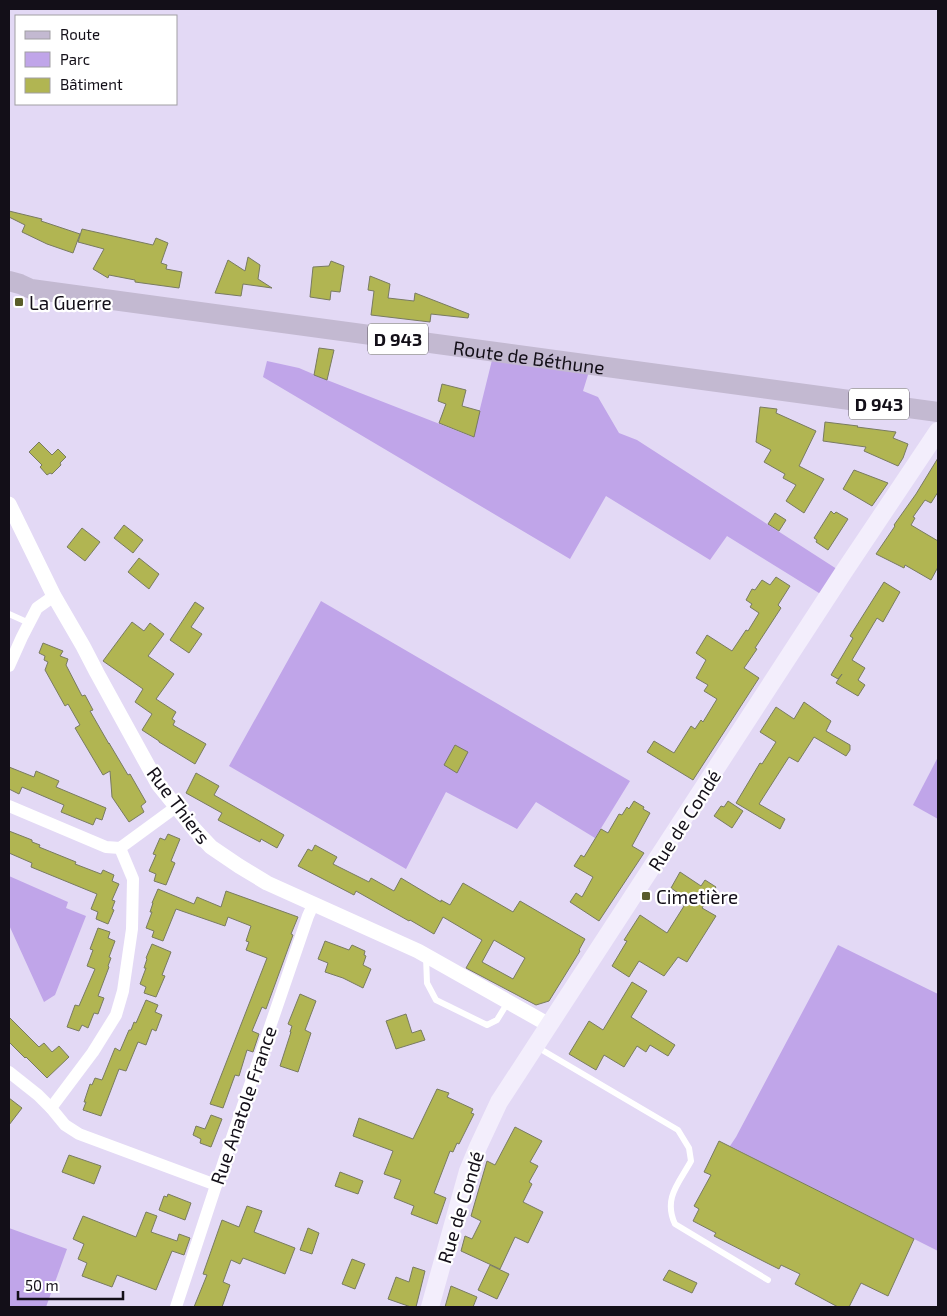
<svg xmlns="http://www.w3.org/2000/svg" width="947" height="1316" font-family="'Exo 2',sans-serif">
  <rect width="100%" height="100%" fill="#e3d9f5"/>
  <!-- green -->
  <g fill="#c0a5e9">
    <polygon points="494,352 591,365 583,391 598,397 619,433 637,440 843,573 827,598 727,536 710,560 606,496 570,559 263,377 267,361 299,368 327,380 473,437"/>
    <polygon points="321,601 630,781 595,838 536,802 517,829 446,792 406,869 229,766"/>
    <polygon points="938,757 938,819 913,805"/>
    <polygon points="9,876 68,902 66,908 86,916 55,995 44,1002 9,925"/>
    <polygon points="838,945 938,994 938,1251 730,1146 736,1137"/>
    <polygon points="9,1228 67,1249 46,1307 9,1307"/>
  </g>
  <!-- building -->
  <g fill="#b1b552" stroke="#797b61" fill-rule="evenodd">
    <polygon points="9,211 42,219 41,221 80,234 73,253 47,244 22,232 25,225 9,217"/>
    <polygon points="82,229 153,245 156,238 168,243 161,263 167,265 166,269 182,272 179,288 135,282 135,280 109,275 108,278 93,269 104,249 78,242"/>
    <polygon points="248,257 260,265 258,279 272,288 243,284 241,296 215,293 228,260 245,271"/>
    <polygon points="331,261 344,266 340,292 331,291 330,300 310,297 313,267 329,266"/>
    <polygon points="370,276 390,284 388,298 414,301 415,293 469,314 468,318 431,314 430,322 371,315 374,291 368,290"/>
    <polygon points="319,348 334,350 327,380 314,375"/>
    <polygon points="442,384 466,390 462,406 480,411 474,437 439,423 446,404 438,401"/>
    <polygon points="760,407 777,409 776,413 816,431 799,466 824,479 804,513 786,501 796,485 783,478 785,474 764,462 771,450 756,442"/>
    <polygon points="825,422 858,426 857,427 896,432 893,438 908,444 903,458 898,466 864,451 866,447 823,441"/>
    <polygon points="39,442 52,455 58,449 66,457 60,463 61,465 52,474 50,473 47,475 40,467 42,465 29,452"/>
    <polygon points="938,458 938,492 931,503 925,500 913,517 915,518 911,525 938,541 938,567 931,580 905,565 904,568 876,554 895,526 894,525 916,494"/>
    <polygon points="854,470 888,483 872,506 843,489"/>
    <polygon points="831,511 834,514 836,512 848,519 828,550 816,542 817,540 814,538"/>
    <polygon points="775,513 786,520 779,531 768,524"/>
    <polygon points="124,525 143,540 133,553 114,538"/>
    <polygon points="82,528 100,542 85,561 67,547"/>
    <polygon points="139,558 159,574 149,589 128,572"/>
    <polygon points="776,577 790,586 778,605 781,608 755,648 757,649 744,668 759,678 693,780 647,752 654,741 674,753 691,726 695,729 701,720 703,722 717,699 704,691 708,685 696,678 706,660 696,653 707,635 732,651 746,630 748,631 759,613 750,607 752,604 746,600 752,589 755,590 762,580 770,585"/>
    <polygon points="884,582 900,592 883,622 877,618 852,660 865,668 858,680 865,685 858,696 836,683 842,674 838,679 831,675 853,638 850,636"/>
    <polygon points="195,602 204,608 191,627 202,634 189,653 170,640"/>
    <polygon points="132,622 144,631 150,623 164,634 148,656 174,674 156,699 176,712 172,719 175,721 173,725 206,744 195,764 159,742 159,741 142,730 152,714 135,702 143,689 103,661"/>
    <polygon points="43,643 63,651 60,656 68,659 66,665 82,696 85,695 93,710 90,711 109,744 109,743 128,775 130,774 146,802 141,806 144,812 129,822 112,797 110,771 103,775 75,728 80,725 68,704 65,706 45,670 48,662 44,660 45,656 39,653"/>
    <polygon points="804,702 831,721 826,731 850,745 850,750 846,756 814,737 798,762 789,757 759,804 785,819 780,829 736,803 760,763 762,764 776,742 760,732 776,707 794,719"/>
    <polygon points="455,745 468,752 457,773 444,765"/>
    <polygon points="9,767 34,777 36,771 59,781 56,787 106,808 102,820 96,818 93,825 61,812 64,805 22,787 19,794 9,789"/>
    <polygon points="196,773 219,786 214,795 284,835 277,848 261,839 260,842 218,820 222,813 186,793"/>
    <polygon points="634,801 644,807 643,809 650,813 632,846 644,853 599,921 570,902 576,893 582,897 593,877 574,866 581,855 584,857 601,829 608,833 619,814 622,815 627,807 629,809"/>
    <polygon points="728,801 743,811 732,828 714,816 721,806 724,807"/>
    <polygon points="9,831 32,840 32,842 40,845 39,847 76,862 75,864 101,874 103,870 114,875 112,881 119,884 112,900 115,901 112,909 114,910 108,924 96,919 98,912 91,909 97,894 31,867 32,863 9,853"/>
    <polygon points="168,834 180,839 171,861 175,863 166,885 154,881 156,874 149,871 156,855 153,854 160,838 165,840"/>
    <path d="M315,845L337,857L333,864L369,882L371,878L394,891L401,878L441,902V900L450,905L463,883L513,912L520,901L585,939L579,950L580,951L549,1001L536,1005L466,968L482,940L443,917L434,934L410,920L409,921L356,891L354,895L298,866L308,849L312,851ZM494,940L525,958L513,979L482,962Z"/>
    <polygon points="680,872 701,886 705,880 716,887 702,908 716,916 687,962 678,957 664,976 639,961 629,977 612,966 627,941 624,940 640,915 667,933 684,906 680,903 684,897 671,888"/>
    <polygon points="158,889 194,904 197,897 221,907 226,891 298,917 291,934 293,935 266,1009 262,1007 252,1031 259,1034 253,1052 247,1050 239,1076 235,1075 223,1108 210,1104 267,958 246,950 249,942 246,941 251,926 228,917 225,926 176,909 163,941 152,937 154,931 146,928 152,912 150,912 153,903 152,903"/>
    <polygon points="98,928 110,932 108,938 115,941 109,957 111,958 108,966 109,967 98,996 104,998 98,1014 94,1013 88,1028 82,1025 79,1031 67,1027 75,1005 79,1006 95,969 87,966 93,950 90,949"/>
    <polygon points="325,941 349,950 352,945 365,951 364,955 366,956 363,965 371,969 363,988 343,978 325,972 328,963 318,959"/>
    <polygon points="152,944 171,952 162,975 165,976 156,997 144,993 146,987 140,984 146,968 144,968 147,959 146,958"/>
    <polygon points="632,982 647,991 631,1017 675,1045 668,1056 650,1045 646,1052 637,1046 624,1067 604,1055 596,1070 569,1054 589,1021 603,1030"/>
    <polygon points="300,994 316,1001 305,1030 311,1033 298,1072 280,1066 291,1032 290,1032 292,1026 288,1024"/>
    <polygon points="146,1000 158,1005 155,1012 162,1015 156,1031 152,1029 146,1045 138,1042 126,1071 119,1069 101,1116 83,1110 86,1102 84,1102 90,1084 92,1085 95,1078 102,1080 115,1048 120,1051 129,1030 131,1030 134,1022 136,1023"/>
    <polygon points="406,1014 412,1033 421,1030 425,1040 396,1049 386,1021"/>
    <polygon points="9,1017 39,1047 44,1043 52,1052 59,1046 69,1057 47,1078 26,1057 25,1058 9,1042"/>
    <polygon points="437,1089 449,1093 447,1097 473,1109 471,1113 474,1114 459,1144 457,1143 453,1152 450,1151 434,1193 446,1198 437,1224 411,1214 414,1206 394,1198 401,1180 384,1174 393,1151 353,1136 359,1118 413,1139"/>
    <polygon points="9,1098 22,1108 9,1125"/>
    <polygon points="211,1115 222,1119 211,1147 200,1143 201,1139 193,1135 196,1126 205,1129"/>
    <polygon points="515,1127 542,1141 530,1162 538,1166 529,1182 532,1184 523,1202 543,1212 528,1243 515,1237 500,1269 461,1251 465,1236 472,1239 481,1221 471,1216 487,1161 495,1165"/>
    <polygon points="719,1141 914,1239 888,1296 861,1283 849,1307 838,1307 795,1284 800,1274 781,1265 779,1269 765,1262 714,1236 716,1233 693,1221 699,1209 694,1206 711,1175 704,1172"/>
    <polygon points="69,1155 101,1166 94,1184 62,1172"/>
    <polygon points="340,1172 363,1181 358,1194 335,1186"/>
    <polygon points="168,1194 191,1203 185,1220 159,1210 164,1196 167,1197"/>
    <polygon points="247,1206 262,1211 254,1232 295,1248 285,1274 243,1258 240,1264 231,1260 223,1282 230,1285 222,1307 194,1307 207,1275 203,1274 222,1220 239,1227"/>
    <polygon points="146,1212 157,1216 151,1232 177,1241 179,1234 190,1238 184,1255 172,1251 156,1290 117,1275 112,1287 82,1276 87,1263 78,1259 84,1244 73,1239 83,1216 136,1237"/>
    <polygon points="308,1228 319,1233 312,1254 300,1250"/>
    <polygon points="352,1259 365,1264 355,1289 342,1284"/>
    <polygon points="490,1265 509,1274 497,1299 478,1290"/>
    <polygon points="413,1267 425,1271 416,1307 411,1307 388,1299 396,1277 409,1282"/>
    <polygon points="669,1270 697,1283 692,1293 663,1280"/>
    <polygon points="451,1286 477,1297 473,1307 445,1307"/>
  </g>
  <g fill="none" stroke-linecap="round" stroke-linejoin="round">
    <!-- service -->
    <g stroke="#fff" stroke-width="6">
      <polyline points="9,614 29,623"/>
      <polyline points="426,957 427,983 436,1000 487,1025 497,1020 508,1002"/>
      <path d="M537,1047L678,1130L689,1148L691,1161C679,1183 663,1198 675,1224L768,1280"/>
    </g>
    <!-- minor -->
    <g stroke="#fff" stroke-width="12">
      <polyline points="9,666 22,637 37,608 54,596"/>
      <polyline points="9,806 106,847 120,848 176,807"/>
      <polyline points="9,1072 38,1095 51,1108 65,1125 79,1134 216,1185"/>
      <polyline points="51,1108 93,1052 116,1015 123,991 132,929 133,879 120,848"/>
      <polyline points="176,1307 225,1158 308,916 313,905"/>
    </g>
    <!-- tertiary -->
    <polyline stroke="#fff" stroke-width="15" points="9,504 54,596 83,646 97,673 158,784 195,830 211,847 239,866 267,883 418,951 549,1025"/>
    <!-- secondary -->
    <polyline stroke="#f3eefc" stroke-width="18" points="430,1307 468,1171 478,1147 499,1102 843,573 938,431"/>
    <!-- primary -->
    <path stroke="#c3b9d1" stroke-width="20" id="s1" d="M9,281L20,284L31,289L938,412"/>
  </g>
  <!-- markers -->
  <g fill="#5a5d2a" stroke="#fff" stroke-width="2">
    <rect x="14" y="297" width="10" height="10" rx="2.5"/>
    <rect x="641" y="891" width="10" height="10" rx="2.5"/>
  </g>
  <g text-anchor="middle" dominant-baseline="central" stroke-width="4.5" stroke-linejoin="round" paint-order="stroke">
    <!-- shield labels -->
    <g fill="#fff" stroke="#5a575d" stroke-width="1">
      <rect x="368" y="323.5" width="60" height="31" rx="4"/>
      <rect x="849" y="388.5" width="60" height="31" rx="4"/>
    </g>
    <g font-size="18" font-weight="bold" fill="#130f18">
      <text x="398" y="339">D 943</text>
      <text x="879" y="404">D 943</text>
    </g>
    <!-- poi labels -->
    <g font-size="19" fill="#130f18" stroke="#fff" text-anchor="start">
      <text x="29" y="302">La Guerre</text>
      <text x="656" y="896">Cimetière</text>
    </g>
    <!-- street labels -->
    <g font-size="19" fill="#130f18" stroke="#fff">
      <text stroke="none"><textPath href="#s1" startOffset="526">Route de Béthune</textPath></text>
      <text transform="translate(179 805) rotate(53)">Rue Thiers</text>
      <text transform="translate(684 820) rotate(-57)">Rue de Condé</text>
      <text transform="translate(243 1105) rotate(-71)">Rue Anatole France</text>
      <text transform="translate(460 1207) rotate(-73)">Rue de Condé</text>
    </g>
  </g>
  <!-- border -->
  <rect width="947" height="1316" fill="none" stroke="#130f18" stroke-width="20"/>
  <!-- legend -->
  <rect x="15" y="15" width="162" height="90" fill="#ffffff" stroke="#a19fa3"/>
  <rect x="25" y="31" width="25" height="8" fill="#c3b9d1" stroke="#a19fa3"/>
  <text x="60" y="40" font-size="15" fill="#130f18">Route</text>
  <rect x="25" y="52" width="25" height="15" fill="#c0a5e9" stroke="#a19fa3"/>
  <text x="60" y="65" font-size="15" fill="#130f18">Parc</text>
  <rect x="25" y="78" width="25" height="15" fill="#b1b552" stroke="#a19fa3"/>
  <text x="60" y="90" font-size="15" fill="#130f18">Bâtiment</text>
  <!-- scale -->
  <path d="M18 1291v8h105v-8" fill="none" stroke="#130f18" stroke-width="2.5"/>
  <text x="25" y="1291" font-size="15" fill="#130f18" stroke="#ffffff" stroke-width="4" paint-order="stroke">50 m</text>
</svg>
